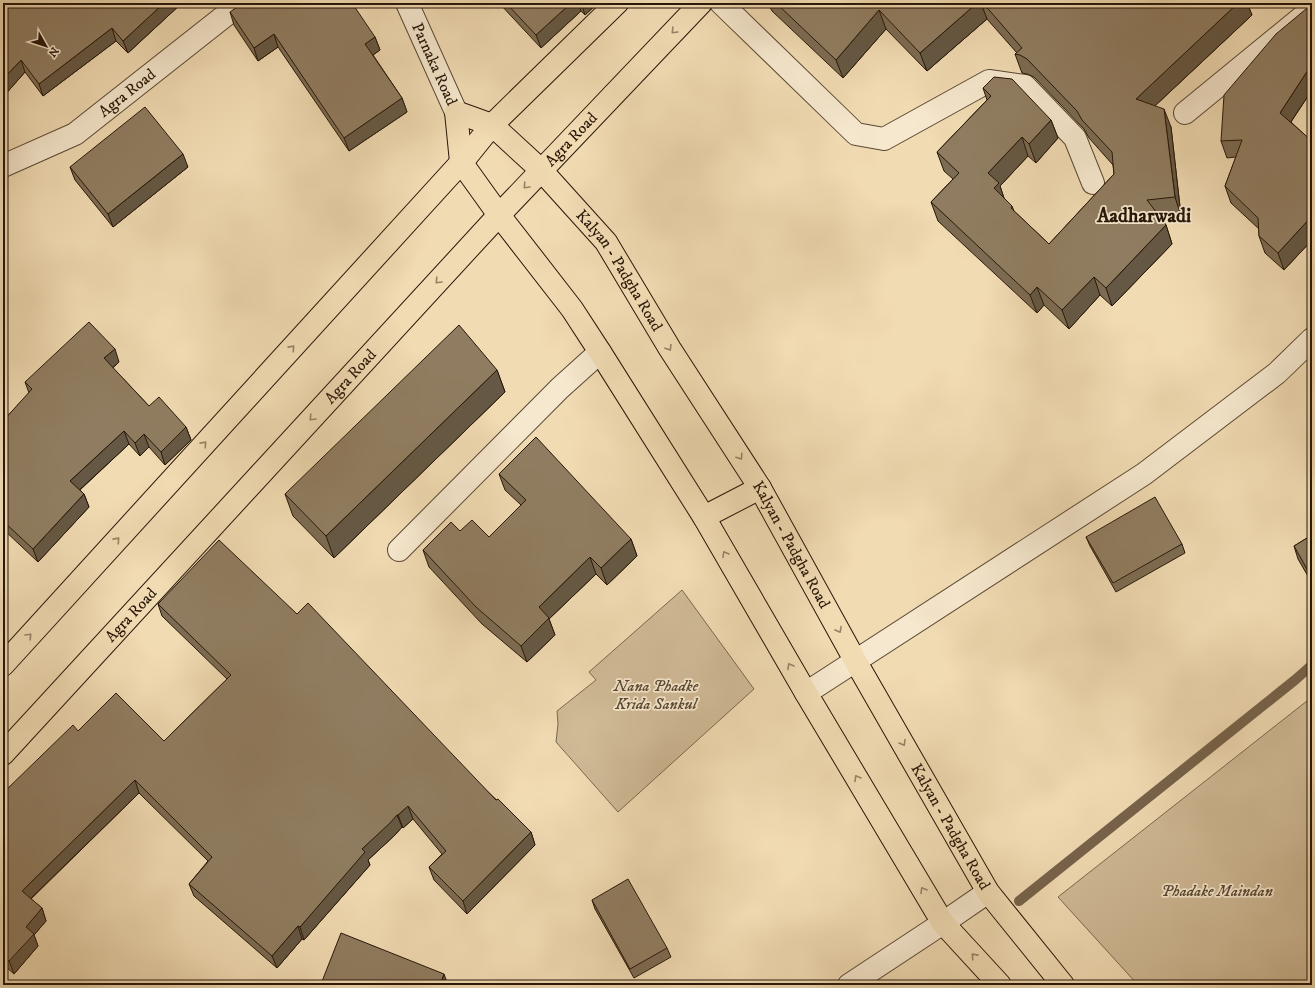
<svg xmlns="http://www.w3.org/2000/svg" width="1315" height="988" font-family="'IM FELL DW Pica',serif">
  <rect width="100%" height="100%" fill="#f1dbb3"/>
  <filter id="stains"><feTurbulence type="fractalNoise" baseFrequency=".005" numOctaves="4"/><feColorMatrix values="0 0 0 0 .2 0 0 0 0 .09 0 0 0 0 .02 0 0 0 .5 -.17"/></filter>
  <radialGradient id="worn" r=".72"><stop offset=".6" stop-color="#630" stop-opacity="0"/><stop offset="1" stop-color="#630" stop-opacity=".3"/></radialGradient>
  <!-- green -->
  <g fill="#cfba96" stroke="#7b684f">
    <polygon points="682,590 754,689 618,812 556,742 558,724 557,711 596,680 589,672"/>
    <polygon points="1312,697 1312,985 1138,985 1058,897"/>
  </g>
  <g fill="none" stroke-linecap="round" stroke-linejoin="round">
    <!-- stream -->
    <polyline stroke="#77644c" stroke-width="10" points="1019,901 1295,680 1312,665"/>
    <defs>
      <g id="minor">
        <path id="s1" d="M407,3L456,112"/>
        <polyline points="721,3 856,134 884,139 989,81 1025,86 1075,138 1093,183"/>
        <polyline points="1185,113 1312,9"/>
        <path id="s2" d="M3,166L75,134L241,3"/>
        <polyline points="399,550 560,388 600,352"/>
        <polyline points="806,693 1144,474 1277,373 1312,339"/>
        <polyline points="849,985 943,923 988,892"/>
      </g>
      <g id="major">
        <polyline points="704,517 760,488"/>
        <polyline points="3,665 467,156 492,125 617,3"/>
        <path id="s3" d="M3,754L499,215L701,3"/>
        <path id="s4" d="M1000,985L943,923L806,693L704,517L600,352L572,309L499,215L461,162L456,112L492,125L541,170L606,242L670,349L760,488L856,662L988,892L1063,985"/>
      </g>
    </defs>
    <!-- minor casing -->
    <use href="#minor" stroke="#5a4833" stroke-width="24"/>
    <!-- major casing -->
    <use href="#major" stroke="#271708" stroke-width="24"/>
    <!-- minor -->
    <use href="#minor" stroke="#f6e8ce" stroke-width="22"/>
    <!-- major -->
    <use href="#major" stroke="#f1dbb3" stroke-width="22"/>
  </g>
  <!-- wall -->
  <g fill="#7c6c53" stroke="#271708">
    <polygon points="3,3 182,3 128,53 116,41 43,96 25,72 3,97"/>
    <polygon points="499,3 598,3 585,15 581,11 541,48"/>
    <polygon points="768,3 1247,3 1252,15 1155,106 1171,127 1181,216 1160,218 1166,225 1172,244 1112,306 1100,295 1069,329 1044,305 1037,313 938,221 931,202 953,179 944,171 937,152 987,100 983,88 1051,120 1058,138 1036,163 1028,156 1000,186 1004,198 1012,206 1014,211 1049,244 1114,174 1113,165 1089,138 1084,129 1034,77 1027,74 1022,73 1015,54 1017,53 987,19 927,71 886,29 843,78 772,11"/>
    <polygon points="1312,4 1312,90 1291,122 1312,142 1312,240 1284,270 1265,253 1259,236 1259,229 1231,203 1225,186 1236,157 1227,158 1221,141"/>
    <polygon points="230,12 375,37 380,50 373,55 402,98 407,112 349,151 278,47 258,61 234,25"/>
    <polygon points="70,167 188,167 113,227 75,180"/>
    <polygon points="119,362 113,368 149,406 186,427 191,440 165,465 149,447 140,456 129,444 80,490 84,494 89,507 38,562 3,529 3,421 29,393 25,382"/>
    <polygon points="497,370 505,392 334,558 293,516 285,494"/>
    <polygon points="499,474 631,539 637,556 607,585 596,574 549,619 555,635 527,662 482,624 429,567 423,550 460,531 489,537 521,505 505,490"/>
    <polygon points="1312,535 1312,583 1298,559 1294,546"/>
    <polygon points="1086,537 1182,544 1185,553 1116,592 1090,546"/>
    <polygon points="158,604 297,614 531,832 535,845 467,914 434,880 429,867 442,854 413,819 403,828 402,827 395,835 368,860 370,865 304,940 302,939 277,968 194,896 189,884 208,861 139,793 31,899 42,908 46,921 34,935 38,946 14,974 5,966 3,968 3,793 78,731 164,741 227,679 162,616"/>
    <polygon points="592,900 667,948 671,957 634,978 595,909"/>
  </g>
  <!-- shaded-wall -->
  <g fill="#655844" stroke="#271708">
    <polygon points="164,3 182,3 128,53 123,41"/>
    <polygon points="571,3 578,3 581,11 541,48 536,35"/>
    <polygon points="581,3 598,3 585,15"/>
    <polygon points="977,3 981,3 987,19 927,71 920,53"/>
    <polygon points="1238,3 1247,3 1252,15 1143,117 1136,99"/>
    <polygon points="879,10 886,29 843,78 836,60"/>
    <polygon points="112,28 116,41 43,96 39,84"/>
    <polygon points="274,34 278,47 258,61 254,48"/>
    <polygon points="375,37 380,50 370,57 365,44"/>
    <polygon points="21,60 25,72 3,97 3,79"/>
    <polygon points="1308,70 1312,82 1312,90 1286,129 1280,113"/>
    <polygon points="402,98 407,112 349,151 344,138"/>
    <polygon points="1164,109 1171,127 1181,216 1175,197"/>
    <polygon points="1051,120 1058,138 1036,163 1029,144"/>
    <polygon points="1022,137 1028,156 1000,186 1005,201 1000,206 988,173"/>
    <polygon points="1312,141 1312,159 1307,146"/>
    <polygon points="183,154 188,167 113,227 108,214"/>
    <polygon points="1312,216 1312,240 1284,270 1278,253"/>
    <polygon points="1166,225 1172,244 1112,306 1106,288"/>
    <polygon points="1094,277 1100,295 1069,329 1062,310"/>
    <polygon points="1037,287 1044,305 1037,313 1030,295"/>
    <polygon points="115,349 119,362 109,371 104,358"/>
    <polygon points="497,370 505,392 334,558 326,536"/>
    <polygon points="186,427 191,440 165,465 161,452"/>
    <polygon points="124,431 129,444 75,494 70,481"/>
    <polygon points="144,434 149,447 140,456 135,443"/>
    <polygon points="84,494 89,507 38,562 33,549"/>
    <polygon points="631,539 637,556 607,585 601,568"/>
    <polygon points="590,557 596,574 549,619 555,635 527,662 521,646 539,607"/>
    <polygon points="135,780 139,793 26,903 22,891"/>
    <polygon points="408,806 413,819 403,828 398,815"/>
    <polygon points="397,815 402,827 395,835 368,860 370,865 304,940 300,927 362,849"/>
    <polygon points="531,832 535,845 467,914 463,901"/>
    <polygon points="42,908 46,921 34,935 38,946 14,974 9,961 26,927"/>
    <polygon points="298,926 302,939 277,968 272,956"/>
    <polygon points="3,960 5,966 3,968"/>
    <polygon points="444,974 448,985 440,985"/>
  </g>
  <!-- building -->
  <g fill="#907d61" stroke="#271708">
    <polygon points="3,3 164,3 123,41 112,28 39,84 21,60 3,79"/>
    <polygon points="243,3 352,3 375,37 365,44 402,98 344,138 274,34 254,48 230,12"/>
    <polygon points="506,3 571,3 536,35"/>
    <polygon points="776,3 977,3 920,53 879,10 836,60"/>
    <polygon points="983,3 1238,3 1136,99 1164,109 1175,197 1147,200 1166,225 1106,288 1094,277 1062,310 1037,287 1030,295 931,202 959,173 937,152 991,96 983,88 994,77 1012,79 1051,120 1029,144 1022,137 988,173 999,183 994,188 1012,206 1011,208 1049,244 1114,174 1112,152 1082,120 1077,111 1027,59 1020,55 1015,54 1022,48"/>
    <polygon points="1312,4 1312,73 1308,70 1280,113 1312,141 1307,146 1312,150 1312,216 1278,253 1259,236 1258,218 1225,186 1242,140 1221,141 1224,95 1276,34"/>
    <polygon points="145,107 183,154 108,214 70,167"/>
    <polygon points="89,322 115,349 104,358 149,406 159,397 186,427 161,452 144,434 135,443 124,431 70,481 84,494 33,549 3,521 3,421 32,389 25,382"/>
    <polygon points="459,325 497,370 326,536 285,494"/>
    <polygon points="536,437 631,539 601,568 590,557 539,607 549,618 521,646 476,607 423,550 451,522 460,531 472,520 489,537 526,500 499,474"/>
    <polygon points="1155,497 1182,544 1113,583 1086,537"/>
    <polygon points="1312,535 1312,578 1294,546"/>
    <polygon points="219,540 297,614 308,603 496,800 498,799 531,832 463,901 429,867 446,851 408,806 398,815 397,815 390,823 362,849 365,852 300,927 298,926 272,956 189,884 212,857 135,780 22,891 42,908 26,927 34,934 9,961 3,955 3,793 73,725 78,731 116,693 164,741 231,675 158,604"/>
    <polygon points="628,879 667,948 630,969 592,900"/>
    <polygon points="341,933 444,974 440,985 323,985 321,984"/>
  </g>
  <!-- one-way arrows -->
  <defs><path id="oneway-chevron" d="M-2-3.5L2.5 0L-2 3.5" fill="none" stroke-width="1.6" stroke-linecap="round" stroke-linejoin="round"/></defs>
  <g stroke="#968366">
    <use href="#oneway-chevron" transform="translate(674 31) rotate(134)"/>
    <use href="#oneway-chevron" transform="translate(526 186) rotate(133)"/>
    <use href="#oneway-chevron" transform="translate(438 281) rotate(133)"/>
    <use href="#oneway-chevron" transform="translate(292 348) rotate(-48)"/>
    <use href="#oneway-chevron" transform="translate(669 348) rotate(58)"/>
    <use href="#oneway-chevron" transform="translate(312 418) rotate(133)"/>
    <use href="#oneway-chevron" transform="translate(204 444) rotate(-48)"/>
    <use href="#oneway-chevron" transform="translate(740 457) rotate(57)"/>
    <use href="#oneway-chevron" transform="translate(117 540) rotate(-48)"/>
    <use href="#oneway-chevron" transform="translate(725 554) rotate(-120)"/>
    <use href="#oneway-chevron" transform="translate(839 630) rotate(61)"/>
    <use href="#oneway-chevron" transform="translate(29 636) rotate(-47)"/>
    <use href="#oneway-chevron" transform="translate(790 666) rotate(-120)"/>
    <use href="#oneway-chevron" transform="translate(903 743) rotate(60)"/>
    <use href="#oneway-chevron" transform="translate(857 778) rotate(-121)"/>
    <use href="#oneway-chevron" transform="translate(923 890) rotate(-121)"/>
    <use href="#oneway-chevron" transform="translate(974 956) rotate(-132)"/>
  </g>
  <g text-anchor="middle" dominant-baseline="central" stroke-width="3.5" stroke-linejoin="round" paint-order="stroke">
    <!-- street labels -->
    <g font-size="16" fill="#271708" stroke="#f6e8ce">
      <text stroke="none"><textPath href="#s1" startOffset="67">Parnaka Road</textPath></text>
      <text stroke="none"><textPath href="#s2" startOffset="145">Agra Road</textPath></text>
      <text stroke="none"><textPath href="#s3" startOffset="837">Agra Road</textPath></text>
      <text stroke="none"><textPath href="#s4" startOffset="1269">Kalyan - Padgha Road</textPath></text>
      <text stroke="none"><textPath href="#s3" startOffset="513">Agra Road</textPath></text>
      <text stroke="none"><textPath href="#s4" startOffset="1593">Kalyan - Padgha Road</textPath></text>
      <text stroke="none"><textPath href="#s3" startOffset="189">Agra Road</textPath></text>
      <text stroke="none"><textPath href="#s4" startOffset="1917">Kalyan - Padgha Road</textPath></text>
    </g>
    <!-- park labels -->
    <g font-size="16" font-style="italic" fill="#594833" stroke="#f6e8ce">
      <text x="656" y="686">Nana Phadke<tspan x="656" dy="18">Krida Sankul</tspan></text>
      <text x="1217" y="891">Phadake Maindan</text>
    </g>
    <!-- district labels -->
    <g font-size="20" font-weight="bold" fill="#271708" stroke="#f6e8ce">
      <text x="1144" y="216">Aadharwadi</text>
    </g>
  </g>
  <!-- margin -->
  <rect width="1315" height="988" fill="none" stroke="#f1dbb3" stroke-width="16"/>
  <rect x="4" y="4" width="1307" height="980" fill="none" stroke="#271708" stroke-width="2"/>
  <rect x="8" y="8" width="1299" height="972" fill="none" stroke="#271708"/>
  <!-- north arrow -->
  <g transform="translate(46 46) rotate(129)" stroke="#f6e8ce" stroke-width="3" paint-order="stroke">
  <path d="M0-3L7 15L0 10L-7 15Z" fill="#271708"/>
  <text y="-6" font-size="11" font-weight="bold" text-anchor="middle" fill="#271708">N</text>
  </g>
  <rect width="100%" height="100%" filter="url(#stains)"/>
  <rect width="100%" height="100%" fill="url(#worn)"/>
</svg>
